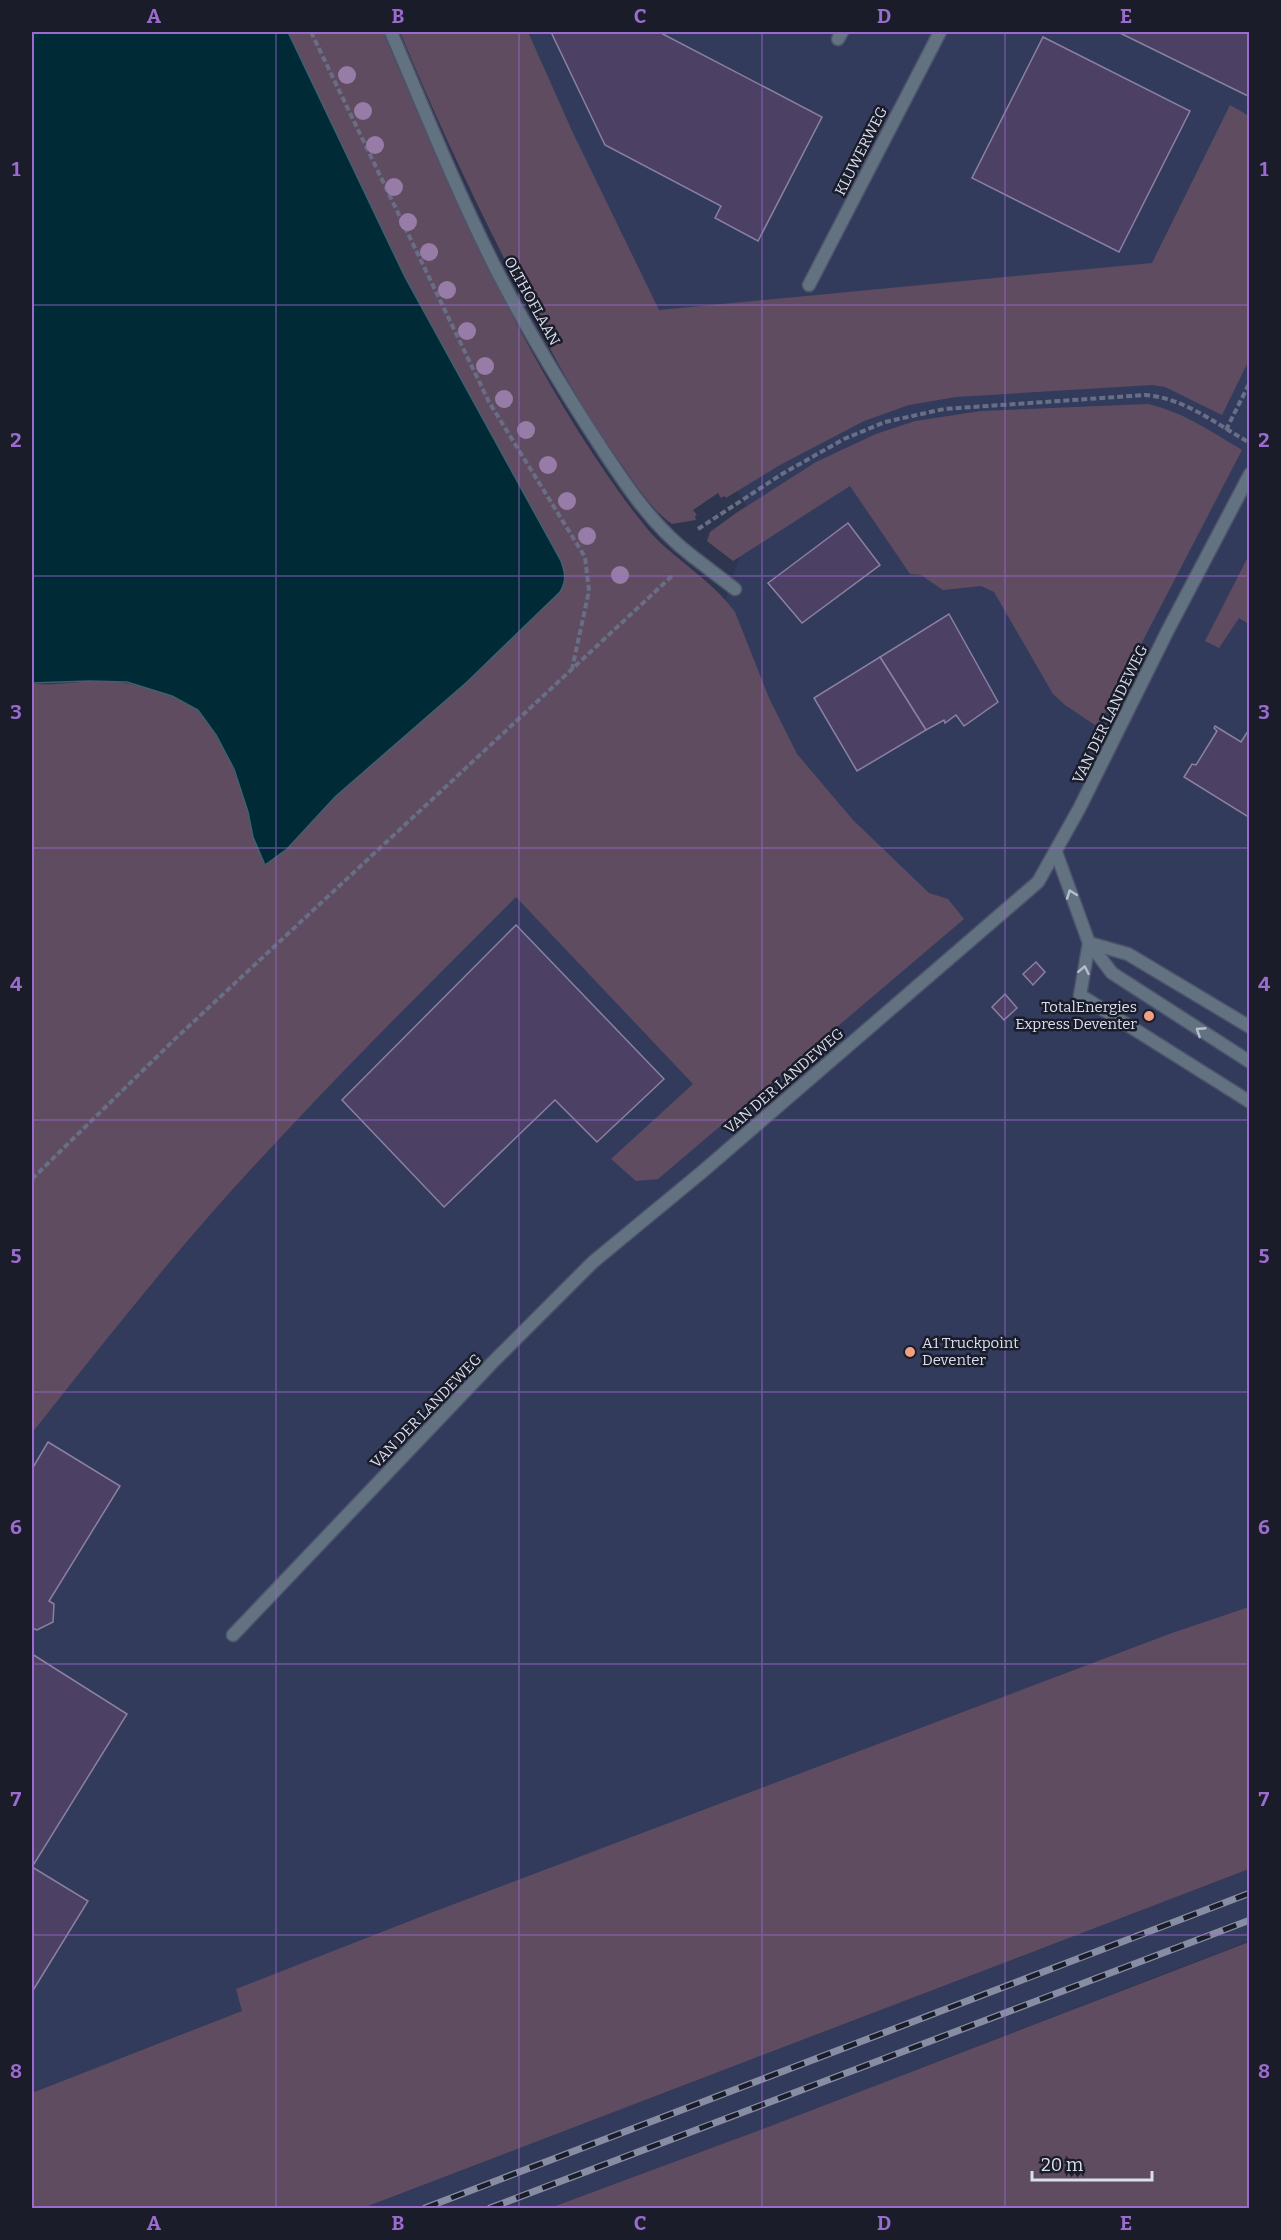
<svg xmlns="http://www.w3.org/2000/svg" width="1281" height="2240" font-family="Bitter,serif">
  <rect width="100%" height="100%" fill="#2e354f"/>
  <!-- built -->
  <g fill="#333b5c">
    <polygon points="513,32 1249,32 1250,1667 32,2200 32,1433 118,1323 216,1208 705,663 752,518 645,313"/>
    <polygon points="1249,1869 1249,1941 768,2127 550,2208 363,2208"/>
  </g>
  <!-- green -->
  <g fill="#604c61">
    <path d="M288,32H383C452,194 522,359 627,503C638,517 651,535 665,547C689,568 717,587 735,612L769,698L797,754L853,820L929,893L948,899L964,919L658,1179L636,1181L611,1159L693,1084L516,897C414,999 312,1100 216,1208C152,1281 92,1357 32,1433V683C47,687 85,680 105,681C136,683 170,691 196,709C201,713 204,719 207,723C232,757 246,796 253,837L287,849L335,797L467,682L560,592L561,561L405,277Z"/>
    <path d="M400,32H528L573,133L659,310L1152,263L1230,105L1249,116V360L1222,415L1165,387L1152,385L956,397L909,405L864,421L780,465L726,498L725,496L721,498L718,493L693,510L697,515L695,516L696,520L672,524C649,508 634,481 617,458C573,396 538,328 505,260C467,185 432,109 400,32Z"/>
    <path d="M1148,404C1183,412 1212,432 1242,450L1098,727L1065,705L1053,694L994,592L981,586L943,590L921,575L910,574L850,486L733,561L707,541L710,532L736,513L816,462L876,434L915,421L981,411Z"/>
    <polygon points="1249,555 1249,624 1239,618 1219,648 1205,641"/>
    <polygon points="1249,1607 1249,1869 363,2208 32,2208 32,2093 242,2011 236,1989 433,1912 1172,1633"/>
    <polygon points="1249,1942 1249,2208 550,2208 768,2127"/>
  </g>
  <!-- water -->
  <path fill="#002a36" stroke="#41606e" stroke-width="1.5" d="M32,32H288L405,277L561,561C565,572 567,581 560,592L467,682L335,797L287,849L265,865L253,837L248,812L234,769L216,735L198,710L172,696L127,682L89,681L32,683Z"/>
  <!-- building -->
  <g fill="#4c4065" stroke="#8a81a1" stroke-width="1.5">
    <polygon points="551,32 659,32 822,117 758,241 715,218 721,206 605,145"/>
    <polygon points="1118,32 1250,32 1250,97"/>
    <polygon points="1043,37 1190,111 1119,252 972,178"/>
    <polygon points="848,523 880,565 802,623 768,583"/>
    <polygon points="949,614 998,702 964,726 956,715 945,723 944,720 926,730 880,657"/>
    <polygon points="880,657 926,730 857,771 814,698"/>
    <polygon points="1215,726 1241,742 1250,728 1250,818 1184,777 1192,764 1196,765 1217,731 1214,728"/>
    <polygon points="516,925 664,1079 597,1142 555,1100 444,1207 342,1100"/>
    <polygon points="1036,962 1045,972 1033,985 1023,974"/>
    <polygon points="1005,994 1017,1008 1004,1020 992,1007"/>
    <polygon points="48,1442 120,1486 49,1601 54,1604 53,1622 37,1630 32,1628 32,1469"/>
    <polygon points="32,1654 127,1714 32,1867 88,1901 32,1992"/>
  </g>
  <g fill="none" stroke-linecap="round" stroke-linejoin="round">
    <defs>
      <g id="service">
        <polyline points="838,39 842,32"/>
        <polyline points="692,556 735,589"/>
        <polyline points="1056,852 1089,943 1112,973 1250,1062"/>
        <polyline points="1250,1027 1128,954 1089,943 1080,995 1250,1102"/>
      </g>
      <g id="minor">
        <path d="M391,32C425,111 457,192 496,269C525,326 560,384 595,438C623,481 651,525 692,556"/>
        <polyline points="809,285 940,32"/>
        <polyline points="233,1635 491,1364 593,1262 702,1172 1038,882 1079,809 1168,630 1250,474"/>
      </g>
    </defs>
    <!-- service casing -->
    <use href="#service" stroke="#4d546c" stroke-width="15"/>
    <!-- minor casing -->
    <use href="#minor" stroke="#4d546c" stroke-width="15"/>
    <!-- path -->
    <g stroke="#676e85" stroke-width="4" stroke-dasharray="6 3" stroke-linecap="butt">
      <polyline points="311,32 489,402 585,557 589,591 572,669"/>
      <polyline points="1226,430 1250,382"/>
      <path d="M698,529L782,474L844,439L885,422L944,409L1145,395C1185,398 1216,424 1250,443"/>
      <polyline points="32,1179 175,1039 673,575"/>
    </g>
    <!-- service -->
    <use href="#service" stroke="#637280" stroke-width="12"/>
    <!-- minor -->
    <use href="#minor" stroke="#637280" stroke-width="12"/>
    <defs>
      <g id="rail">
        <polyline points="425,2208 1250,1893"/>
        <polyline points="490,2208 1250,1920"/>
      </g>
    </defs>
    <!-- rail casing -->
    <use href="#rail" stroke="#878da3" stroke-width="7"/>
    <!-- rail -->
    <use href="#rail" stroke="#1a1d29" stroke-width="4.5" stroke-dasharray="14" stroke-linecap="butt"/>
  </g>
  <!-- trees -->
  <g fill="#967ca6">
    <circle cx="347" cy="75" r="9"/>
    <circle cx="363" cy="111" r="9"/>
    <circle cx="375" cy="145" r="9"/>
    <circle cx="394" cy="187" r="9"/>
    <circle cx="408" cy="222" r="9"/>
    <circle cx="429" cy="252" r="9"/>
    <circle cx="447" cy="290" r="9"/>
    <circle cx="467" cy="331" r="9"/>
    <circle cx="485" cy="366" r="9"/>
    <circle cx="504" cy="399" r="9"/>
    <circle cx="526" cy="430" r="9"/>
    <circle cx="548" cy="465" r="9"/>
    <circle cx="567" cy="501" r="9"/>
    <circle cx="587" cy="536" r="9"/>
    <circle cx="620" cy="575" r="9"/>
  </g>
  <!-- one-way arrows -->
  <defs><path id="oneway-chevron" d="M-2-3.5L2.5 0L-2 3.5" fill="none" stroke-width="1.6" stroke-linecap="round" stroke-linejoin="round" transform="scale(1.5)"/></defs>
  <g stroke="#b6bece">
    <use href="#oneway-chevron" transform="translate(1071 894) rotate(-110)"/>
    <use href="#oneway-chevron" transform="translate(1084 970) rotate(-79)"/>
    <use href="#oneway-chevron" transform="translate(1200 1031) rotate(-147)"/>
  </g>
  <!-- grid -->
  <path fill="none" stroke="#9c6bd0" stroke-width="1.5" stroke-opacity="0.55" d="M276,32V2208M519,32V2208M762,32V2208M1005,32V2208M32,305H1250M32,576H1250M32,848H1250M32,1120H1250M32,1392H1250M32,1664H1250M32,1935H1250"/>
  <!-- markers -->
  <g fill="#f2a080" stroke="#1a1d29" stroke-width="2">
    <circle cx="1149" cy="1016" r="6"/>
    <circle cx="910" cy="1352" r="6"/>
  </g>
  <g text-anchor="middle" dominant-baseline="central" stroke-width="5" stroke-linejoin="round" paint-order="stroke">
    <!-- street labels -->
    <g font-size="15" fill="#dadff0" stroke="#1a1d29">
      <text transform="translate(861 151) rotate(-63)">KLUWERWEG</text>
      <text transform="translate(532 301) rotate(61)">OLTHOFLAAN</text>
      <text transform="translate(1110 714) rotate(-64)">VAN DER LANDEWEG</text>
      <text transform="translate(784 1081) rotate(-41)">VAN DER LANDEWEG</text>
      <text transform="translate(426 1411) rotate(-46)">VAN DER LANDEWEG</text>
    </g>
    <!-- poi labels -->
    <g font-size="15" fill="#dadff0" stroke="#1a1d29" text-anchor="end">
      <text x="1137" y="1007">TotalEnergies<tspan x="1137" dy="17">Express Deventer</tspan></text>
      <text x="922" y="1343" text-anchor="start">A1 Truckpoint<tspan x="922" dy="17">Deventer</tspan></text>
    </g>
  </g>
  <!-- border -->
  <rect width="1281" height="2240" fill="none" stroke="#1a1d29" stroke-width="66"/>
  <!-- scale -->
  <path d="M1032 2171v9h120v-9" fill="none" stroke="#dadff0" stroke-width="3"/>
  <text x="1041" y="2171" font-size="18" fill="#dadff0" stroke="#1a1d29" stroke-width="4.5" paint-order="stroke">20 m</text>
  <rect x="33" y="33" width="1215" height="2174" fill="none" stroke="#9c6bd0" stroke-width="2"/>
  <g font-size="20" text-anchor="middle" font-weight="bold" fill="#9c6bd0">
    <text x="154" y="23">A</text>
    <text x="398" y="23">B</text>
    <text x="640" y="23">C</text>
    <text x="884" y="23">D</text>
    <text x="1126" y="23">E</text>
    <text x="16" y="176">1</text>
    <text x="1264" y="176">1</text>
    <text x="16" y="447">2</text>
    <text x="1264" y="447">2</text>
    <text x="16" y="719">3</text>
    <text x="1264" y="719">3</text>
    <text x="16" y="991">4</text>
    <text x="1264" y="991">4</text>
    <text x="16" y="1263">5</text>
    <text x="1264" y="1263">5</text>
    <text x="16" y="1534">6</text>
    <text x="1264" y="1534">6</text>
    <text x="16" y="1806">7</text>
    <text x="1264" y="1806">7</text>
    <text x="16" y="2078">8</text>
    <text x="1264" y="2078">8</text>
    <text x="154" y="2230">A</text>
    <text x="398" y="2230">B</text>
    <text x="640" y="2230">C</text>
    <text x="884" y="2230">D</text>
    <text x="1126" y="2230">E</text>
  </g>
</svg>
